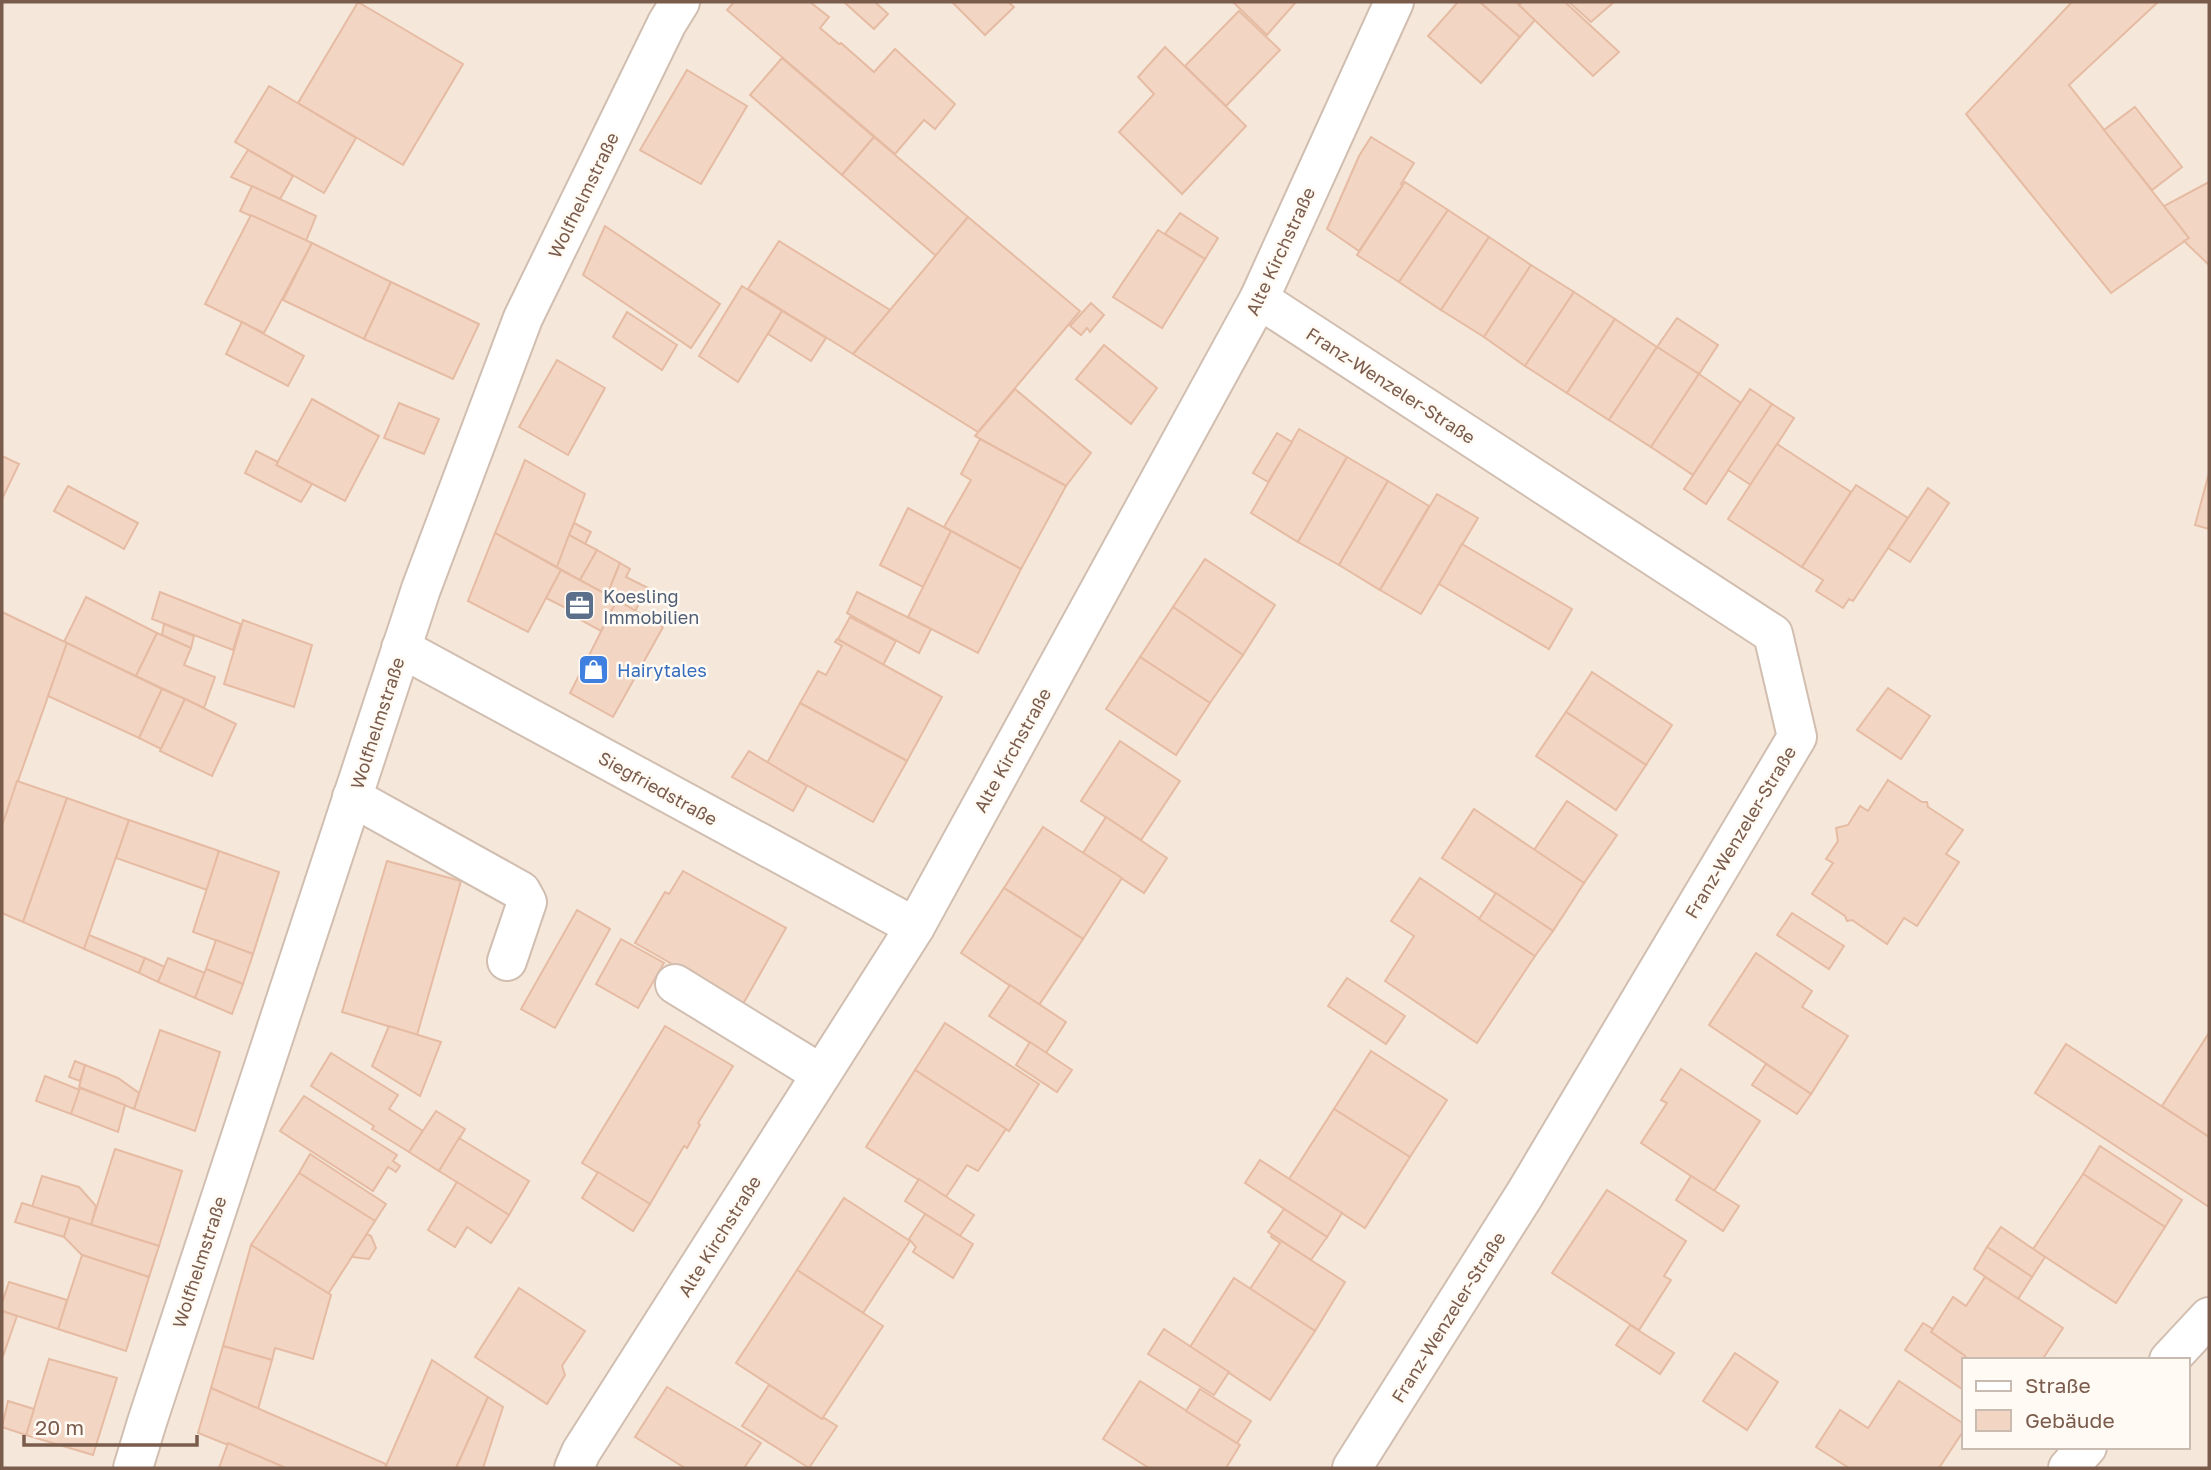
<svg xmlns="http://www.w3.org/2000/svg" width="2211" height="1470" font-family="'Golos Text',sans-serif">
  <rect width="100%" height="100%" fill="#fdf6ec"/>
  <!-- residential -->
  <path fill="#f5e8da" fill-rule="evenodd" d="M2,2H2209V1468H2ZM1964,1360H2188V1447H1964Z"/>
  <!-- building -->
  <g fill="#f3d5c3" stroke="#e6bba3" stroke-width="2">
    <polygon points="358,2 463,64 403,165 298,103"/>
    <polygon points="734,2 810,2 829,17 820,28 839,44 841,43 874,72 895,49 955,104 935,129 924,120 895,154 727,10"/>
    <polygon points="844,2 875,2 888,14 874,29"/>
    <polygon points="952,2 1008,2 1014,7 985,35"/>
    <polygon points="1233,2 1296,2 1267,35"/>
    <polygon points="1458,2 1480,2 1520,37 1481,83 1428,36"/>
    <polygon points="1480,2 1516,2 1535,20 1520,37"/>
    <polygon points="1522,2 1565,2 1619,52 1593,76 1519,5"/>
    <polygon points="1569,2 1614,2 1591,22"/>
    <polygon points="2072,2 2158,2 2069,85 2189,238 2111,293 1966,114"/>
    <polygon points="1239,11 1280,50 1226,106 1185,66"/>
    <polygon points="1165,47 1246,126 1182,194 1119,132 1154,94 1138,77"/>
    <polygon points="782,58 874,137 842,175 750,95"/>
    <polygon points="687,70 747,106 701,184 640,150"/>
    <polygon points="269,86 356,138 324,193 235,142"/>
    <polygon points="2135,107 2182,167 2152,190 2104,130"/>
    <polygon points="874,137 968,217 936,256 842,175"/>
    <polygon points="1371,137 1414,163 1401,184 1403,185 1359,251 1327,229 1359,156"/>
    <polygon points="248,150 293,176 280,199 231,177"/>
    <polygon points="1405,182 1448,210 1399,282 1357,255"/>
    <polygon points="2209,182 2209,265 2184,241 2189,238 2164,206"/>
    <polygon points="252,186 316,216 306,241 240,211"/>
    <polygon points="1448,210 1489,237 1441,310 1399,282"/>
    <polygon points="1180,213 1218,238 1205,259 1165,234"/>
    <polygon points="251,215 312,243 264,333 205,304"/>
    <polygon points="968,217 1080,311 978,432 853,354"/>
    <polygon points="605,226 720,304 691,348 583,275"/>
    <polygon points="1158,230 1205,259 1162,328 1113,297"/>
    <polygon points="1489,237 1531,265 1484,337 1441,310"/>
    <polygon points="779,241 890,310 853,354 748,289"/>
    <polygon points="312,243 391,282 364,339 283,300"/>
    <polygon points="1531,265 1574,292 1525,366 1484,337"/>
    <polygon points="391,282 479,324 453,379 364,339"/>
    <polygon points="742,286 782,311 738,382 699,356"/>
    <polygon points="1574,292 1615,319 1567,393 1525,366"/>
    <polygon points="1091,303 1104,315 1090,332 1087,328 1081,335 1070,326"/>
    <polygon points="782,311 826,338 811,361 768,334"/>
    <polygon points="627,312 677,345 662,370 613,337"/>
    <polygon points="1677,318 1718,345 1699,374 1657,347"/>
    <polygon points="1615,319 1657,347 1609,420 1567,393"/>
    <polygon points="242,322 304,356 288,386 226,354"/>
    <polygon points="1104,345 1157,388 1131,424 1076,379"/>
    <polygon points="1657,347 1699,374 1651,447 1609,420"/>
    <polygon points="557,360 605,388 568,455 519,427"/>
    <polygon points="1699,374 1741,403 1693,475 1651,447"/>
    <polygon points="1015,389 1091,453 1066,486 975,436"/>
    <polygon points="1750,389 1772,404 1706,504 1684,489"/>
    <polygon points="312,399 379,436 345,501 276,465"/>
    <polygon points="399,403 439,419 424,454 384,438"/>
    <polygon points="1772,404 1794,418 1751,485 1728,470"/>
    <polygon points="1299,429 1347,457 1298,542 1251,513"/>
    <polygon points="1277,433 1292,442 1268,482 1253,473"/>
    <polygon points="980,439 1066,486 1021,569 944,527 971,480 961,474"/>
    <polygon points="1777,444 1851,492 1802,567 1728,519"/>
    <polygon points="256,451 278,462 276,465 312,484 301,502 245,473"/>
    <polygon points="2,456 19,464 2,499"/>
    <polygon points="1347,457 1388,481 1339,565 1298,542"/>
    <polygon points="525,460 585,494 557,567 495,533"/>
    <polygon points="2209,473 2209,529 2195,525"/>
    <polygon points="1388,481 1429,506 1380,590 1339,565"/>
    <polygon points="1856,485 1908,518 1853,601 1849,599 1843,608 1816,591 1823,580 1802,567"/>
    <polygon points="68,486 138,523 124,549 54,511"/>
    <polygon points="1928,488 1949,503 1910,562 1888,548"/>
    <polygon points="1437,494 1478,518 1421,614 1380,590"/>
    <polygon points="908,508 951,531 923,587 880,565"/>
    <polygon points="574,523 591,532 585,544 569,535"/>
    <polygon points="951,531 1021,569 978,653 908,617"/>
    <polygon points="495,533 561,570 528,632 468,601"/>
    <polygon points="569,535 597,550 580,580 557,567"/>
    <polygon points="1462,544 1572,609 1549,649 1439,584"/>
    <polygon points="597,550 620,563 607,595 580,580"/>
    <polygon points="1205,559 1275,605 1243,655 1173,607"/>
    <polygon points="620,563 630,569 626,577 648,588 635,611 607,595"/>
    <polygon points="561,570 617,600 601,631 566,612 568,609 546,598"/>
    <polygon points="160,592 241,624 233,650 152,619"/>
    <polygon points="857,592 931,629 919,653 847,613"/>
    <polygon points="86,597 157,633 136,676 64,642"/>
    <polygon points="617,600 663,627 613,717 570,693"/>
    <polygon points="1173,607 1243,655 1210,703 1140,657"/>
    <polygon points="2,612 67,643 2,826"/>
    <polygon points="850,617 896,641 883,665 838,639"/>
    <polygon points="243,620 312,645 294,707 224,684"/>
    <polygon points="164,624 194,636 191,648 162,635"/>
    <polygon points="157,633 191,648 184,665 215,677 204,708 136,676"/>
    <polygon points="837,639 942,697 907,761 800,703 818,671 826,675 842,646 835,642"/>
    <polygon points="67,643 162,689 139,738 48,696"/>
    <polygon points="1140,657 1210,703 1176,755 1106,709"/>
    <polygon points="1592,672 1672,725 1646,765 1566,712"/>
    <polygon points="1888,688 1930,716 1901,759 1857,730"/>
    <polygon points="162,689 185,699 161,749 139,738"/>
    <polygon points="185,699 236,724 212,776 160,751"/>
    <polygon points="800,703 907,761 873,822 767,763"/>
    <polygon points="1566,712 1646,765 1616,810 1536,756"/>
    <polygon points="1120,741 1180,781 1141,840 1081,801"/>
    <polygon points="749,751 807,786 793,811 732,777"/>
    <polygon points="1888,780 1922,802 1927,802 1928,807 1963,830 1946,854 1959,862 1917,926 1904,918 1887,944 1852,920 1847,921 1845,916 1812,894 1833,863 1826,859 1838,841 1836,828 1848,825 1860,806 1868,811"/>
    <polygon points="17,781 67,798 23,922 2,913 2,826"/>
    <polygon points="67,798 129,820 84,949 23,922"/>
    <polygon points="1567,801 1617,835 1584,883 1534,850"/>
    <polygon points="1474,809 1584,883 1553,931 1442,858"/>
    <polygon points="1106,817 1167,858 1144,893 1083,853"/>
    <polygon points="129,820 219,851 207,890 116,858"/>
    <polygon points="1043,827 1122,878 1083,939 1004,888"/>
    <polygon points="219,851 279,872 253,954 193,932"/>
    <polygon points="387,861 461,881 417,1035 342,1012"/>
    <polygon points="683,871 786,928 743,1004 635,943 665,892 669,894"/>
    <polygon points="1420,878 1535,956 1477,1043 1385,981 1414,936 1391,921"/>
    <polygon points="1004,888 1083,939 1039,1005 961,953"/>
    <polygon points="1496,893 1553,931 1535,956 1479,919"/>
    <polygon points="577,910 610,929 555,1028 521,1009"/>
    <polygon points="1792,913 1844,946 1829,969 1777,935"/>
    <polygon points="89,935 145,958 139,973 84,949"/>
    <polygon points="621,939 664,963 638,1008 596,984"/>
    <polygon points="216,940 253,954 243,984 206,969"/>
    <polygon points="1756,953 1812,991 1802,1007 1848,1036 1811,1094 1709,1025"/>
    <polygon points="145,958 165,967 158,982 139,973"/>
    <polygon points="168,958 205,973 195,998 158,982"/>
    <polygon points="206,969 243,984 232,1014 195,998"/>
    <polygon points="1347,978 1405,1016 1386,1044 1328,1006"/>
    <polygon points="1010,985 1066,1022 1046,1053 989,1016"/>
    <polygon points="945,1023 1039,1084 1009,1131 915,1070"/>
    <polygon points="389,1026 441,1042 420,1096 372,1066"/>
    <polygon points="665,1026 733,1066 698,1123 700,1125 687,1148 684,1146 650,1204 582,1163"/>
    <polygon points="160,1030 220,1052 195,1131 134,1109"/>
    <polygon points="2209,1033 2209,1137 2162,1106"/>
    <polygon points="1030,1042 1072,1070 1057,1092 1016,1065"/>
    <polygon points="2066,1044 2209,1137 2209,1207 2035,1093"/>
    <polygon points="1371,1051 1447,1100 1410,1157 1334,1109"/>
    <polygon points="331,1053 398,1095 389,1109 423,1131 409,1152 372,1129 374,1126 311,1086"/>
    <polygon points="75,1061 85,1065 80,1081 69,1077"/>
    <polygon points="1766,1064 1811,1094 1797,1114 1752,1085"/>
    <polygon points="85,1065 118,1078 139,1093 134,1109 79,1087"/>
    <polygon points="1681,1069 1760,1121 1714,1191 1641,1143 1667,1103 1661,1100"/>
    <polygon points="915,1070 1006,1129 978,1171 967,1165 946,1197 866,1147"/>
    <polygon points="45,1076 80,1090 71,1114 36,1101"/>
    <polygon points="80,1088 125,1105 118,1132 71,1114"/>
    <polygon points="304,1096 397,1155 393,1161 400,1166 396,1172 388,1167 373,1191 280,1131"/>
    <polygon points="1334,1109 1410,1157 1365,1228 1289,1179"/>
    <polygon points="436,1111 465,1129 439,1171 409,1152"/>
    <polygon points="459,1138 529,1181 509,1215 439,1171"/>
    <polygon points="2100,1146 2182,1200 2165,1227 2083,1174"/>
    <polygon points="115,1149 182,1171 159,1246 91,1225"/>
    <polygon points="310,1154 386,1204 375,1221 299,1173"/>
    <polygon points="1260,1160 1342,1213 1327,1237 1245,1183"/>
    <polygon points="598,1172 650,1204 633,1231 582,1198"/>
    <polygon points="299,1173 375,1221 328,1294 251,1245"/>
    <polygon points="2083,1174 2165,1227 2116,1303 2033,1249"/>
    <polygon points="42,1176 79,1187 96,1206 91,1225 32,1207"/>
    <polygon points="1691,1176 1739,1206 1723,1231 1676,1200"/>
    <polygon points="919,1179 974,1215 960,1236 905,1201"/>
    <polygon points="457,1182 509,1215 491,1243 467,1227 455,1247 428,1230"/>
    <polygon points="1607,1190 1686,1241 1664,1276 1671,1280 1639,1330 1552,1273"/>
    <polygon points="844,1198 910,1241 863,1313 797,1270"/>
    <polygon points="22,1203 70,1218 64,1237 15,1222"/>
    <polygon points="1284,1209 1327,1237 1311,1260 1268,1232"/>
    <polygon points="925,1214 973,1244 953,1278 913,1252 916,1247 909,1239"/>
    <polygon points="70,1218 159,1246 149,1277 82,1255 64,1237"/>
    <polygon points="2001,1227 2045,1257 2032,1277 1987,1247"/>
    <polygon points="367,1234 371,1236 376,1248 369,1259 352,1257"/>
    <polygon points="1272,1235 1345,1282 1315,1331 1250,1289 1280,1243 1271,1237"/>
    <polygon points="251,1245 331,1295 313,1359 275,1348 272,1360 223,1346"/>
    <polygon points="1987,1247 2032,1277 2018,1299 1974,1269"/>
    <polygon points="82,1255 149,1277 126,1351 58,1329"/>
    <polygon points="797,1270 883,1326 822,1419 736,1363"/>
    <polygon points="1985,1277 2063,1328 2042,1360 1967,1360 1965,1356 1931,1332 1953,1297 1966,1306"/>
    <polygon points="1234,1278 1315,1331 1270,1400 1190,1347"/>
    <polygon points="9,1282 67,1300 58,1329 2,1311 2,1303"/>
    <polygon points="519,1288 585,1331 562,1366 565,1375 547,1404 475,1357"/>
    <polygon points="2,1311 17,1316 3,1356 2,1356"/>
    <polygon points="1923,1323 1933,1329 1931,1332 1965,1356 1967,1360 1964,1360 1964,1385 1962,1389 1905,1350"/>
    <polygon points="1630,1325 1674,1353 1660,1374 1616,1345"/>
    <polygon points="1164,1329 1229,1372 1214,1395 1148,1354"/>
    <polygon points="223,1346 272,1360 258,1409 211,1388"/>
    <polygon points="1735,1353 1778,1382 1747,1430 1703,1401"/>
    <polygon points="49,1359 117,1378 93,1455 26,1435"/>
    <polygon points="432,1360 488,1397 456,1468 385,1468"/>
    <polygon points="1140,1381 1240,1445 1226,1468 1149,1468 1103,1439"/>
    <polygon points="1899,1381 1964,1424 1964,1430 1939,1468 1849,1468 1816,1447 1840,1410 1868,1428"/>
    <polygon points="769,1385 822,1419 824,1418 837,1426 809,1468 742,1426"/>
    <polygon points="667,1387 761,1443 744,1468 685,1468 635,1437"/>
    <polygon points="211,1388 386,1464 385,1468 286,1468 198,1433"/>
    <polygon points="1200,1389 1251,1421 1237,1443 1186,1411"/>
    <polygon points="488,1397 503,1407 483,1468 456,1468"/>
    <polygon points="8,1401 34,1409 26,1435 2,1427"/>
    <polygon points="228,1443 286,1468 219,1468"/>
  </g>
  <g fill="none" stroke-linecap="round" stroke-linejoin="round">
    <defs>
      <g id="minor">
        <polyline points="1259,299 1773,634 1797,737 1525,1194 1352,1468"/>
        <polyline points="401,648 915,927"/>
        <polyline points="352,797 521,891 527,902 507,961"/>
        <polyline points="675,984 821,1074"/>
        <polyline points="2169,1360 2209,1317"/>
        <polyline points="133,1468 147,1422 421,589 523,318 667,23 680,2"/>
        <polyline points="574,1468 581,1452 915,927 1259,299 1394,2"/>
        <polyline points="2068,1468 2087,1447"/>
      </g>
    </defs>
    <!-- minor casing -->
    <use href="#minor" stroke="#d1beb0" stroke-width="42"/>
    <!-- minor -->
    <use href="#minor" stroke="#fff" stroke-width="38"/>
  </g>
  <!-- icons -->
  <defs>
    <symbol id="office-square" viewBox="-11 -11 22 22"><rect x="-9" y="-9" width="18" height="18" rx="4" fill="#5c6f8a" stroke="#fffaf3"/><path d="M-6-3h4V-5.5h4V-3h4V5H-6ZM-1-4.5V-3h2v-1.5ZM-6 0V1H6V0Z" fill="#fff"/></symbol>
    <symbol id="shop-square" viewBox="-11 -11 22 22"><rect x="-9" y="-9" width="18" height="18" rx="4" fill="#3f7fe0" stroke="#fffaf3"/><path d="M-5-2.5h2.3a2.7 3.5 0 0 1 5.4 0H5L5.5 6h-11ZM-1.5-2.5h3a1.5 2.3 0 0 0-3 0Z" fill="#fff"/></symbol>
  </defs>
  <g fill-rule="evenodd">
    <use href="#office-square" x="562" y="588" width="35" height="35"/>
    <use href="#shop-square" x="576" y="652" width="35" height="35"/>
  </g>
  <g text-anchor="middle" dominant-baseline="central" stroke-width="5" stroke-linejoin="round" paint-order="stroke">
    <!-- street labels -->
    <g font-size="18" fill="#7a5c4d" stroke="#fffaf3">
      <text transform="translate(583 195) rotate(-64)">Wolfhelmstraße</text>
      <text transform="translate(1280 251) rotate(-65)">Alte Kirchstraße</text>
      <text transform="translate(1391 385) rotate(33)">Franz-Wenzeler-Straße</text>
      <text transform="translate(377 723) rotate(-72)">Wolfhelmstraße</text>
      <text transform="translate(1012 750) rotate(-61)">Alte Kirchstraße</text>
      <text transform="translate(658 788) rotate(29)">Siegfriedstraße</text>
      <text transform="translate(1740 832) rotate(-59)">Franz-Wenzeler-Straße</text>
      <text transform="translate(719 1236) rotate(-58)">Alte Kirchstraße</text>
      <text transform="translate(199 1262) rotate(-72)">Wolfhelmstraße</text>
      <text transform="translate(1448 1317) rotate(-58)">Franz-Wenzeler-Straße</text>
    </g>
    <!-- service labels -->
    <g font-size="18" fill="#4e5e75" stroke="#fffaf3" text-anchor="start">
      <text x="603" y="596">Koesling<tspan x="603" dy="21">Immobilien</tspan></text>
    </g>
    <!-- shop labels -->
    <g font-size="18" fill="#366cbe" stroke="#fffaf3" text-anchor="start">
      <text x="617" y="670">Hairytales</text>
    </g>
  </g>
  <!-- border -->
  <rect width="2211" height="1470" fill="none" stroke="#7a5c4d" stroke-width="7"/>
  <!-- legend -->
  <rect x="1962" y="1358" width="228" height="91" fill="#fffaf3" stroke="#cabbb1" stroke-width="2"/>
  <rect x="1976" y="1381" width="35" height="10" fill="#ffffff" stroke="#cabbb1" stroke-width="2"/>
  <text x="2025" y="1393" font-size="21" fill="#7a5c4d">Straße</text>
  <rect x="1976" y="1410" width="35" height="21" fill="#f3d5c3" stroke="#cabbb1" stroke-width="2"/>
  <text x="2025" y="1428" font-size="21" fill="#7a5c4d">Gebäude</text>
  <!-- scale -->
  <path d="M24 1435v10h173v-10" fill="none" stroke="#7a5c4d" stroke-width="3.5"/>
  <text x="35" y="1435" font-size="21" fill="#7a5c4d" stroke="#fffaf3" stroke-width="5" paint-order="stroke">20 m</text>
</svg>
